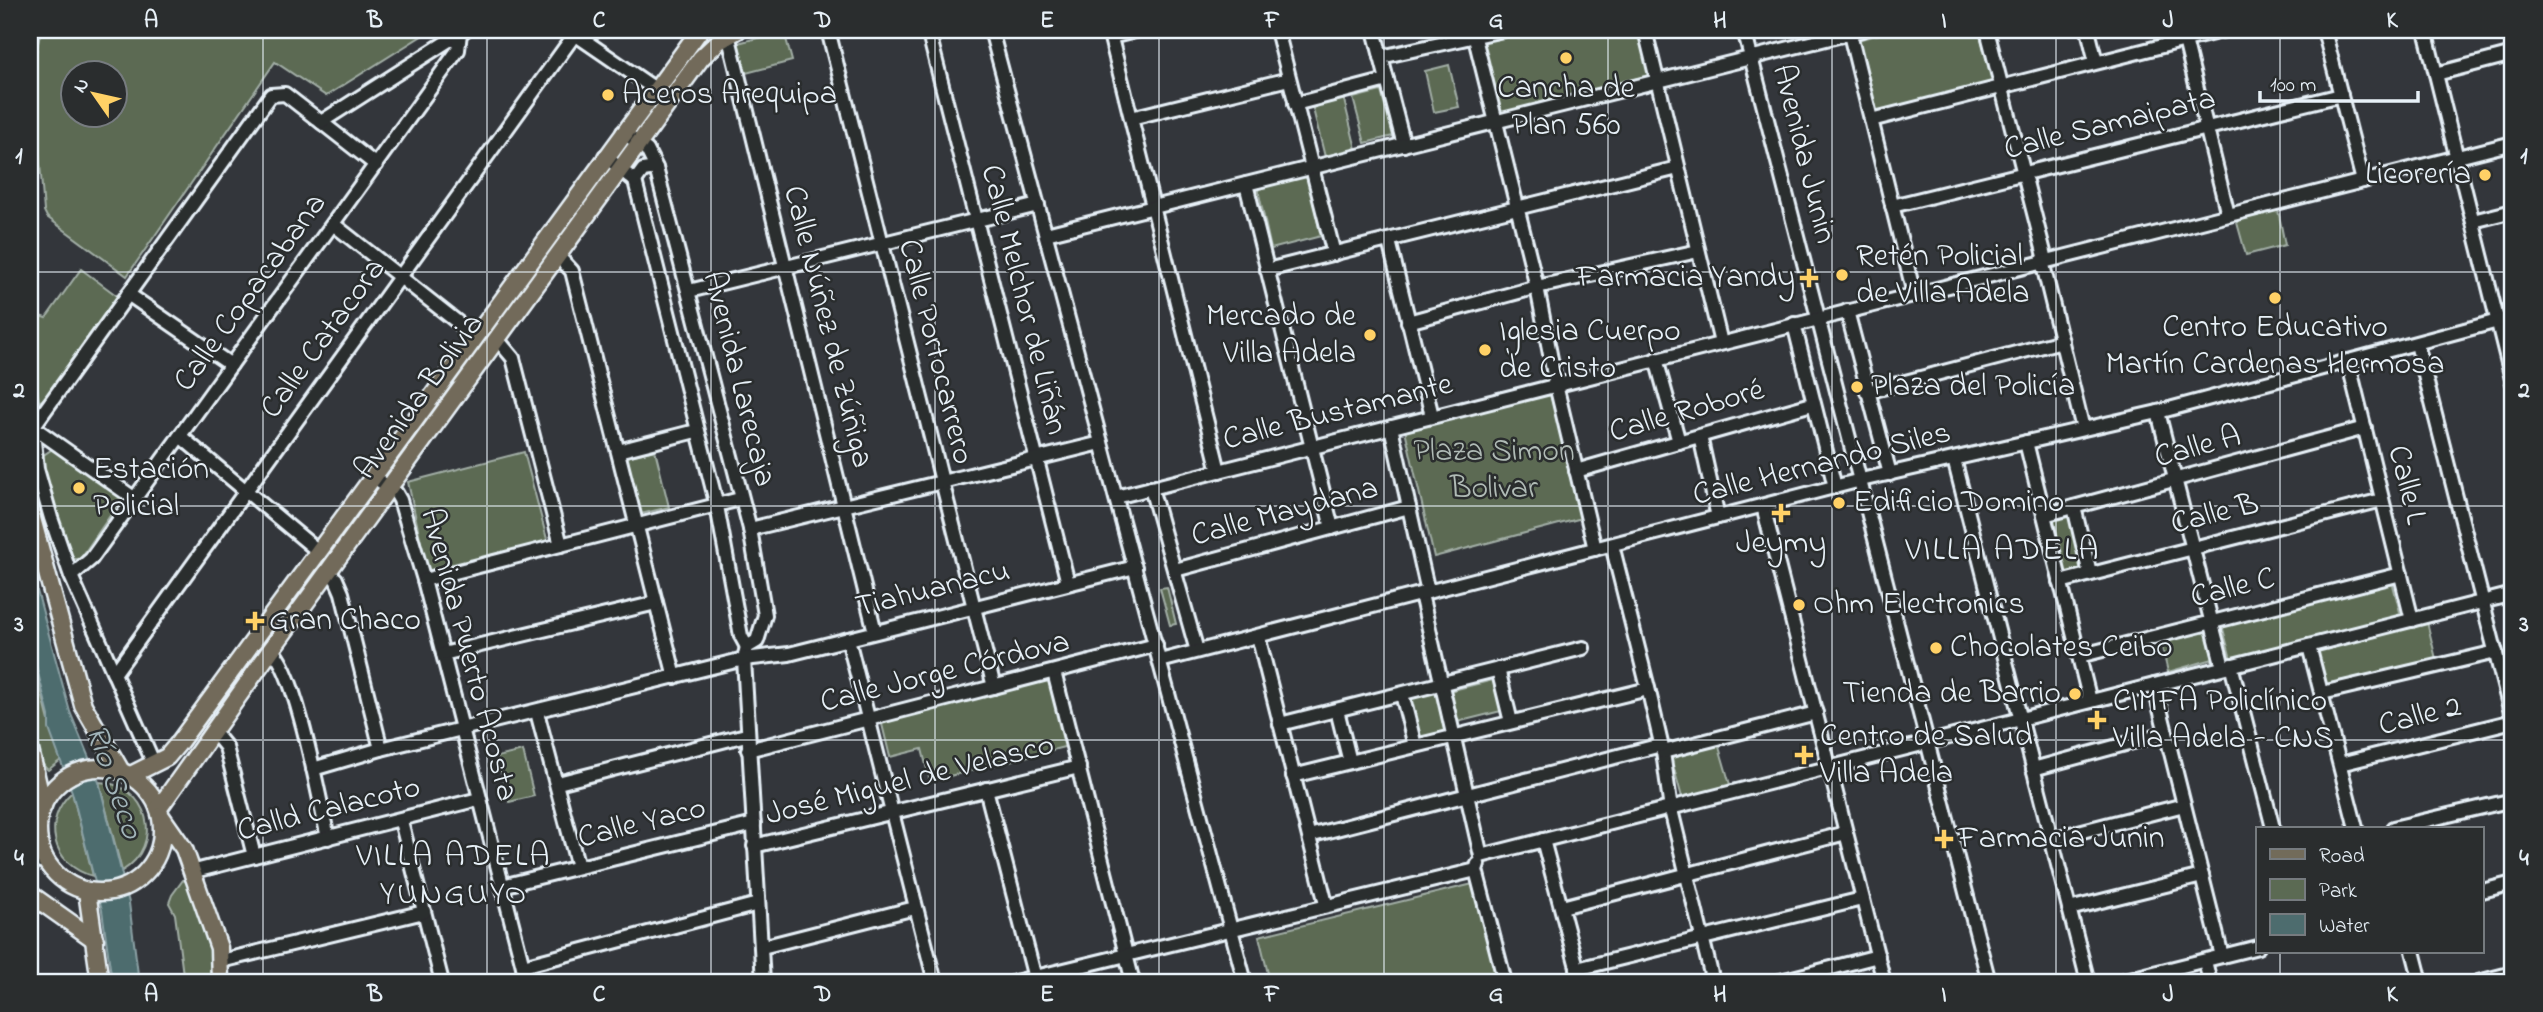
<svg xmlns="http://www.w3.org/2000/svg" width="2543" height="1012" font-family="'Indie Flower',sans-serif">
  <rect width="100%" height="100%" fill="#33363b"/>
  <filter id="ink" filterUnits="userSpaceOnUse"><feTurbulence type="fractalNoise" baseFrequency=".0143" numOctaves="2"/><feDisplacementMap in="SourceGraphic" scale="14" xChannelSelector="R" yChannelSelector="G"/><feConvolveMatrix kernelMatrix="1 2 1 2 8 2 1 2 1" color-interpolation-filters="sRGB"/></filter>
  <g filter="url(#ink)">
    <!-- green -->
    <g fill="#5b6a53" stroke="#a2aea6" stroke-width="2" fill-rule="evenodd">
      <path d="M41,30H431L326,96L275,62L127,276L47,217L44,211L32,70ZM74,74H116V116H74Z"/>
      <polygon points="1527,30 1639,30 1650,75 1501,113 1483,41"/>
      <polygon points="1895,30 1979,30 1993,84 1876,114 1857,40"/>
      <polygon points="784,31 792,61 746,73 738,43"/>
      <polygon points="1449,65 1459,107 1434,112 1425,71"/>
      <polygon points="1381,91 1393,136 1365,143 1353,98"/>
      <polygon points="1343,96 1356,149 1325,157 1312,105"/>
      <polygon points="1306,171 1321,236 1271,249 1257,185"/>
      <polygon points="2278,210 2285,245 2246,255 2236,219"/>
      <polygon points="81,269 120,298 45,398 39,402 30,337 30,313 46,318"/>
      <polygon points="1548,386 1582,518 1434,557 1403,421"/>
      <polygon points="54,448 123,497 80,559 70,559 45,476 42,456"/>
      <polygon points="655,450 669,507 641,514 626,457"/>
      <polygon points="524,452 548,543 427,571 408,482"/>
      <polygon points="2071,513 2086,572 2065,576 2051,519"/>
      <polygon points="2392,581 2401,616 2231,659 2222,625"/>
      <polygon points="1167,587 1176,624 1170,625 1160,588"/>
      <polygon points="2427,622 2436,659 2323,685 2311,652"/>
      <polygon points="2206,631 2213,659 2168,672 2161,643"/>
      <path d="M30,642C40,681 47,722 61,760L48,770C26,753 30,669 30,642Z"/>
      <polygon points="1049,669 1068,746 930,781 922,749 890,757 879,712"/>
      <polygon points="1493,680 1501,711 1457,722 1449,691"/>
      <polygon points="1440,687 1451,735 1416,743 1405,696"/>
      <polygon points="1717,740 1731,788 1683,801 1670,754"/>
      <polygon points="523,751 534,796 509,802 497,757"/>
      <path d="M99,782C149,784 165,845 122,871Z"/>
      <path d="M72,792L93,876C52,866 41,820 72,792Z"/>
      <polygon points="183,880 187,882 212,951 213,982 184,982 175,914 169,903 172,895"/>
      <polygon points="1473,884 1498,982 1270,982 1259,936"/>
    </g>
    <!-- water -->
    <polygon fill="#4d6c6e" stroke="#8ba1a5" stroke-width="2" points="30,565 70,712 99,782 129,903 139,982 112,982 102,910 72,792 49,729 49,716 30,642"/>
    <g fill="none" stroke-linecap="round" stroke-linejoin="round">
      <defs>
        <g id="minor">
          <polyline points="569,30 671,100"/>
          <polyline points="828,30 994,687"/>
          <polyline points="928,30 1068,583"/>
          <polyline points="991,30 1245,982"/>
          <polyline points="1109,30 1219,471"/>
          <polyline points="1277,30 1334,254"/>
          <polyline points="1374,30 1404,145"/>
          <polyline points="1473,30 1537,287 1556,385 1595,549"/>
          <polyline points="1645,30 1721,343"/>
          <polyline points="1744,30 1989,982"/>
          <polyline points="1849,30 1914,294"/>
          <polyline points="1987,30 2046,260"/>
          <polyline points="2088,30 2096,62"/>
          <polyline points="2324,30 2363,181"/>
          <polyline points="2425,30 2513,383"/>
          <polyline points="728,34 875,632"/>
          <polyline points="1111,37 1139,30"/>
          <polyline points="2185,40 2228,215"/>
          <polyline points="1381,57 1503,30"/>
          <polyline points="2436,74 2513,54"/>
          <polyline points="1295,104 1387,80"/>
          <polyline points="1131,118 1289,79"/>
          <polyline points="1871,120 2225,30"/>
          <polyline points="321,122 376,165"/>
          <polyline points="623,132 647,150 656,168 750,529 765,615 757,641 747,647 744,659 763,982"/>
          <polyline points="605,156 635,181 717,506 741,636 747,647"/>
          <polyline points="635,181 643,170 656,168"/>
          <polyline points="1246,184 1332,528"/>
          <polyline points="1892,206 2341,95"/>
          <polyline points="2473,221 2513,211"/>
          <polyline points="333,224 475,336"/>
          <polyline points="1046,234 1862,30"/>
          <polyline points="1389,241 1432,416"/>
          <polyline points="558,256 572,271 675,677"/>
          <polyline points="2042,261 2083,429"/>
          <polyline points="1267,270 1678,168"/>
          <polyline points="689,291 1038,205"/>
          <polyline points="128,294 231,365"/>
          <polyline points="1847,311 1890,474"/>
          <polyline points="1408,322 1537,287 1698,251"/>
          <polyline points="1794,324 1835,487"/>
          <polyline points="497,339 513,358 561,545"/>
          <polyline points="2417,344 2513,721"/>
          <polyline points="1656,359 1679,442"/>
          <polyline points="2348,361 2412,620"/>
          <polyline points="1867,392 2062,341"/>
          <polyline points="30,404 37,469 51,518 71,576 154,764"/>
          <polyline points="2158,412 2223,667"/>
          <polyline points="33,427 271,95 285,94 321,122 465,30"/>
          <polyline points="33,427 135,499"/>
          <polyline points="1391,427 1428,592"/>
          <polyline points="180,436 318,551"/>
          <polyline points="1700,436 1718,517"/>
          <polyline points="2026,442 2090,701"/>
          <polyline points="618,451 696,431"/>
          <polyline points="1954,459 2088,982"/>
          <polyline points="1576,471 1812,404"/>
          <polyline points="373,476 396,493 400,500 424,580 527,982"/>
          <polyline points="1151,488 1197,651"/>
          <polyline points="1116,497 2513,143"/>
          <polyline points="1763,506 1884,982"/>
          <polyline points="2074,507 2090,574"/>
          <polyline points="2044,515 2365,428"/>
          <polyline points="750,529 1101,443"/>
          <polyline points="1612,545 1649,692 1663,752 1671,810 1713,982"/>
          <polyline points="1175,570 1409,507"/>
          <polyline points="327,572 336,579 342,593 381,749"/>
          <polyline points="71,576 91,559 458,50 460,33"/>
          <polyline points="424,580 740,499"/>
          <polyline points="2060,582 2382,500"/>
          <polyline points="1421,594 1481,856"/>
          <polyline points="1258,636 1326,904"/>
          <polyline points="848,639 935,982"/>
          <polyline points="2309,646 2356,828"/>
          <path d="M271,650C296,668 320,803 328,838"/>
          <polyline points="443,654 656,603"/>
          <polyline points="2079,656 2401,574"/>
          <polyline points="1160,661 1861,480 2158,412 2513,317"/>
          <polyline points="2231,665 2273,828"/>
          <polyline points="1498,669 1511,722"/>
          <polyline points="1054,672 1133,982"/>
          <polyline points="114,674 575,34"/>
          <polyline points="2154,685 2222,956"/>
          <polyline points="2322,693 2496,652"/>
          <polyline points="1402,694 1415,746"/>
          <polyline points="1337,710 1350,762"/>
          <polyline points="537,712 578,867"/>
          <polyline points="1280,724 1583,648"/>
          <polyline points="213,731 226,747 254,856"/>
          <polyline points="748,750 1156,645"/>
          <polyline points="1663,752 1816,713"/>
          <polyline points="2340,764 2513,721"/>
          <polyline points="313,769 381,749 744,659 789,654 1135,567"/>
          <polyline points="2033,769 2166,733"/>
          <polyline points="1293,776 1648,689"/>
          <polyline points="558,783 746,735"/>
          <polyline points="986,789 1036,982"/>
          <polyline points="30,816 40,815"/>
          <polyline points="401,821 442,982"/>
          <polyline points="2393,828 2513,800"/>
          <polyline points="1309,836 1661,745"/>
          <polyline points="2051,839 2184,805"/>
          <polyline points="1543,840 1581,982"/>
          <polyline points="754,846 1079,767"/>
          <polyline points="1481,856 2513,594"/>
          <polyline points="30,858 48,863"/>
          <polyline points="1478,864 1476,870 1505,982"/>
          <polyline points="191,872 479,799"/>
          <polyline points="502,886 754,824"/>
          <polyline points="2482,891 2513,883"/>
          <polyline points="1562,907 1846,833"/>
          <polyline points="2069,909 2202,876"/>
          <polyline points="762,947 915,908"/>
          <polyline points="2413,951 2421,982"/>
          <polyline points="221,961 424,912"/>
          <polyline points="2205,961 2210,982"/>
          <polyline points="523,966 758,904"/>
          <polyline points="1577,969 1862,899"/>
          <polyline points="1015,982 1476,870"/>
          <polyline points="1777,982 1878,956"/>
          <polyline points="2118,982 2258,947"/>
          <polyline points="2478,982 2513,973"/>
        </g>
        <g id="major">
          <polyline points="30,511 83,705 121,771"/>
          <polyline points="30,750 43,806"/>
          <circle cx="100" cy="830" r="62"/>
          <polyline points="131,775 167,757 178,744 700,30"/>
          <polyline points="159,808 271,650 701,58 719,41 738,30"/>
          <polyline points="161,816 184,849 219,948 220,982"/>
          <polyline points="87,891 100,982"/>
          <polyline points="30,894 95,940"/>
        </g>
      </defs>
      <!-- minor casing -->
      <use href="#minor" stroke="#e8f1f8" stroke-width="18"/>
      <!-- major casing -->
      <use href="#major" stroke="#e8f1f8" stroke-width="21"/>
      <!-- minor -->
      <use href="#minor" stroke="#2a2d2e" stroke-width="12"/>
      <!-- major -->
      <use href="#major" stroke="#726b5a" stroke-width="16"/>
    </g>
  </g>
  <!-- grid -->
  <path fill="none" stroke="#e8f1f8" stroke-width="2" stroke-opacity="0.55" d="M263,30V982M487,30V982M711,30V982M935,30V982M1159,30V982M1384,30V982M1608,30V982M1832,30V982M2056,30V982M2280,30V828M30,272H2513M30,506H2513M30,740H2513M2280,951V982"/>
  <!-- markers -->
  <g fill="#ffd166" stroke="#2a2d2e" stroke-width="2.5">
    <circle cx="1566" cy="58" r="7"/>
    <circle cx="608" cy="95" r="7"/>
    <circle cx="2485" cy="175" r="7"/>
    <circle cx="1842" cy="275" r="7"/>
    <path d="M1805.5 267.5h7v7h7v7h-7v7h-7v-7h-7v-7h7z"/>
    <circle cx="2275" cy="298" r="7"/>
    <circle cx="1370" cy="335" r="7"/>
    <circle cx="1485" cy="350" r="7"/>
    <circle cx="1857" cy="387" r="7"/>
    <circle cx="79" cy="488" r="7"/>
    <circle cx="1839" cy="503" r="7"/>
    <path d="M1777.5 502.5h7v7h7v7h-7v7h-7v-7h-7v-7h7z"/>
    <circle cx="1799" cy="605" r="7"/>
    <path d="M251.5 610.5h7v7h7v7h-7v7h-7v-7h-7v-7h7z"/>
    <circle cx="1936" cy="648" r="7"/>
    <circle cx="2075" cy="694" r="7"/>
    <path d="M2093.5 709.5h7v7h7v7h-7v7h-7v-7h-7v-7h7z"/>
    <path d="M1800.5 744.5h7v7h7v7h-7v7h-7v-7h-7v-7h7z"/>
    <path d="M1940.5 828.5h7v7h7v7h-7v7h-7v-7h-7v-7h7z"/>
  </g>
  <g text-anchor="middle" dominant-baseline="central" stroke-width="5" stroke-linejoin="round" paint-order="stroke">
    <!-- poi labels -->
    <g font-size="32" fill="#e8f1f8" stroke="#2a2d2e" text-anchor="start">
      <text x="1566" y="89" text-anchor="middle">Cancha de<tspan x="1566" dy="37">Plan 560</tspan></text>
      <text x="622" y="95">Aceros Arequipa</text>
      <text x="2471" y="175" text-anchor="end">Licorería</text>
      <text x="1856" y="257">Retén Policial<tspan x="1856" dy="37">de Villa Adela</tspan></text>
      <text x="1795" y="278" text-anchor="end">Farmacia Yandy</text>
      <text x="1356" y="317" text-anchor="end">Mercado de<tspan x="1356" dy="37">Villa Adela</tspan></text>
      <text x="2275" y="328" text-anchor="middle">Centro Educativo<tspan x="2275" dy="37">Martín Cardenas Hermosa</tspan></text>
      <text x="1499" y="332">Iglesia Cuerpo<tspan x="1499" dy="37">de Cristo</tspan></text>
      <text x="1871" y="387">Plaza del Policía</text>
      <text x="93" y="470">Estación<tspan x="93" dy="37">Policial</tspan></text>
      <text x="1853" y="503">Edificio Domino</text>
      <text x="1781" y="544" text-anchor="middle">Jeymy</text>
      <text x="1813" y="605">Ohm Electronics</text>
      <text x="269" y="621">Gran Chaco</text>
      <text x="1950" y="648">Chocolates Ceibo</text>
      <text x="2061" y="694" text-anchor="end">Tienda de Barrio</text>
      <text x="2113" y="702">CIMFA Policlínico<tspan x="2113" dy="37">Villa Adela - CNS</tspan></text>
      <text x="1820" y="737">Centro de Salud<tspan x="1820" dy="37">Villa Adela</tspan></text>
      <text x="1958" y="839">Farmacia Junin</text>
    </g>
    <!-- street labels -->
    <g font-size="32" fill="#e8f1f8" stroke="#2a2d2e">
      <text transform="translate(2110 125) rotate(-14)">Calle Samaipata</text>
      <text transform="translate(1803 154) rotate(76)">Avenida Junin</text>
      <text transform="translate(251 293) rotate(-54)">Calle Copacabana</text>
      <text transform="translate(1023 300) rotate(76)">Calle Melchor de Liñán</text>
      <text transform="translate(827 327) rotate(76)">Calle Núñez de Zúñiga</text>
      <text transform="translate(324 339) rotate(-54)">Calle Catacora</text>
      <text transform="translate(935 352) rotate(76)">Calle Portocarrero</text>
      <text transform="translate(738 379) rotate(76)">Avenida Larecaja</text>
      <text transform="translate(420 397) rotate(-54)">Avenida Bolivia</text>
      <text transform="translate(1687 412) rotate(-16)">Calle Roboré</text>
      <text transform="translate(1338 413) rotate(-14)">Calle Bustamante</text>
      <text transform="translate(2198 448) rotate(-15)">Calle A</text>
      <text transform="translate(1822 465) rotate(-14)">Calle Hernando Siles</text>
      <text transform="translate(2406 485) rotate(76)">Calle L</text>
      <text transform="translate(1285 513) rotate(-15)">Calle Maydana</text>
      <text transform="translate(2215 515) rotate(-14)">Calle B</text>
      <text transform="translate(2233 589) rotate(-14)">Calle C</text>
      <text transform="translate(933 590) rotate(-14)">Tiahuanacu</text>
      <text transform="translate(468 655) rotate(75)">Avenida Puerto Acosta</text>
      <text transform="translate(945 673) rotate(-14)">Calle Jorge Córdova</text>
      <text transform="translate(2420 717) rotate(-14)">Calle 2</text>
      <text transform="translate(910 781) rotate(-14)">José Miguel de Velasco</text>
      <text transform="translate(329 810) rotate(-14)">Calld Calacoto</text>
      <text transform="translate(642 824) rotate(-14)">Calle Yaco</text>
    </g>
    <!-- park labels -->
    <g font-size="32" fill="#b0bbb6" stroke="#2a2d2e">
      <text x="1494" y="452">Plaza Simon<tspan x="1494" dy="37">Bolivar</tspan></text>
    </g>
    <!-- neighbourhood labels -->
    <g font-size="33" letter-spacing="2" fill="#e8f1f8" stroke="#2a2d2e">
      <text x="2003" y="551">VILLA ADELA</text>
      <text x="454" y="857">VILLA ADELA<tspan x="454" dy="38">YUNGUYO</tspan></text>
    </g>
    <!-- water labels -->
    <g font-size="33" font-style="italic" fill="#a2b5ba" stroke="#2a2d2e">
      <text transform="translate(113 782) rotate(71)">Río Seco</text>
    </g>
  </g>
  <!-- margin -->
  <rect width="2543" height="1012" fill="none" stroke="#2a2d2e" stroke-width="77"/>
  <!-- legend -->
  <rect x="2256" y="827" width="228" height="126" fill="#2a2d2e" stroke="#767b7f" stroke-width="2"/>
  <rect x="2270" y="849" width="35" height="10" fill="#726b5a" stroke="#767b7f" stroke-width="2"/>
  <text x="2319" y="862" font-size="21" fill="#e8f1f8">Road</text>
  <rect x="2270" y="879" width="35" height="21" fill="#5b6a53" stroke="#767b7f" stroke-width="2"/>
  <text x="2319" y="897" font-size="21" fill="#e8f1f8">Park</text>
  <rect x="2270" y="914" width="35" height="21" fill="#4d6c6e" stroke="#767b7f" stroke-width="2"/>
  <text x="2319" y="932" font-size="21" fill="#e8f1f8">Water</text>
  <!-- north arrow -->
  <g transform="translate(94 94) rotate(304)"><circle r="33" fill="#2a2d2e" stroke="#767b7f" stroke-width="2"/>
  <path d="M0-5L12 26L0 18L-12 26Z" fill="#ffd166"/>
  <text y="-10" font-size="19" font-weight="bold" text-anchor="middle" fill="#e8f1f8">N</text>
  </g>
  <!-- scale -->
  <path d="M2260 91v10h158v-10" fill="none" stroke="#e8f1f8" stroke-width="3.5"/>
  <text x="2270" y="91" font-size="21" fill="#e8f1f8" stroke="#2a2d2e" stroke-width="5" paint-order="stroke">100 m</text>
  <rect x="38" y="38" width="2466" height="936" fill="none" stroke="#e8f1f8" stroke-width="2.5"/>
  <g font-size="23" text-anchor="middle" font-weight="bold" fill="#e8f1f8">
    <text x="151" y="27">A</text>
    <text x="375" y="27">B</text>
    <text x="599" y="27">C</text>
    <text x="823" y="27">D</text>
    <text x="1047" y="27">E</text>
    <text x="1272" y="27">F</text>
    <text x="1496" y="27">G</text>
    <text x="1720" y="27">H</text>
    <text x="1944" y="27">I</text>
    <text x="2168" y="27">J</text>
    <text x="2392" y="27">K</text>
    <text x="19" y="163">1</text>
    <text x="2524" y="163">1</text>
    <text x="19" y="397">2</text>
    <text x="2524" y="397">2</text>
    <text x="19" y="631">3</text>
    <text x="2524" y="631">3</text>
    <text x="19" y="865">4</text>
    <text x="2524" y="865">4</text>
    <text x="151" y="1001">A</text>
    <text x="375" y="1001">B</text>
    <text x="599" y="1001">C</text>
    <text x="823" y="1001">D</text>
    <text x="1047" y="1001">E</text>
    <text x="1272" y="1001">F</text>
    <text x="1496" y="1001">G</text>
    <text x="1720" y="1001">H</text>
    <text x="1944" y="1001">I</text>
    <text x="2168" y="1001">J</text>
    <text x="2392" y="1001">K</text>
  </g>
</svg>
